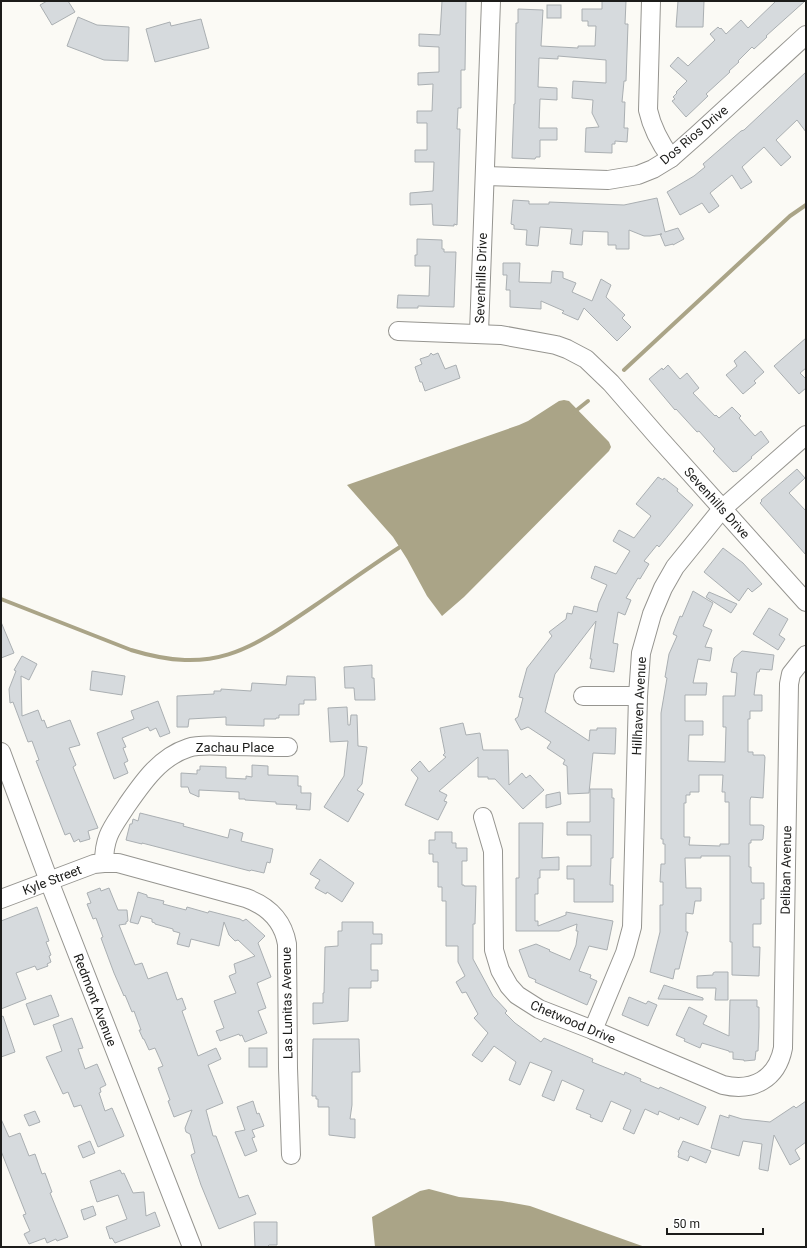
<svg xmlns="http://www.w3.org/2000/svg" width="807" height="1248" font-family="Roboto,sans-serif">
  <rect width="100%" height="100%" fill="#fbfaf5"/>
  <!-- water -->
  <g fill="#aaa487">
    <polygon points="564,400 569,401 609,442 611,447 609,451 464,597 442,616 427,596 407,559 393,537 347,485 519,425 528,421 559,401"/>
    <polygon points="429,1189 459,1197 502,1201 530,1206 645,1247 375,1247 372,1217 420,1191"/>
  </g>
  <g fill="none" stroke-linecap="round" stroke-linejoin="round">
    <!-- stream -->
    <g stroke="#aaa487" stroke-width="4">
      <polyline points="624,370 790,216 806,205"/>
      <polyline points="573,413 588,401"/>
      <path d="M1,599L131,650C213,675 248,651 314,606C343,586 371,566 400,547"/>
    </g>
  </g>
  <!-- building -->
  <g fill="#d6dadd" stroke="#aaafb2" fill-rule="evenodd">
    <polygon points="47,1 68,1 75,12 52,25 40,5"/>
    <polygon points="442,1 466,1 465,70 461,70 461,108 458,108 457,129 460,129 457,225 454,224 454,226 433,225 432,204 410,205 410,193 433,191 434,162 415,162 415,150 427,150 427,123 417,123 417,111 432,111 433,84 418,85 418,73 439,72 439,47 419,46 419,34 440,35"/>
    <polygon points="602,1 626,1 625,24 628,24 626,81 624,81 622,102 625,102 624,128 628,128 627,142 615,141 615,144 612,144 612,153 585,152 586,128 599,127 592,113 593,100 572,98 573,81 606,83 606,60 558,56 558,59 539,58 538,87 557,88 557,100 540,99 539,128 557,128 557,140 540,140 540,157 536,157 535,159 512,158 514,104 515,104 516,23 518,23 518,9 543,10 541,46 578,48 578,46 595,46 596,26 588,26 588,21 582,21 582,9 602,9"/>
    <polygon points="678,1 704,1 703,27 676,27"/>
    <polygon points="776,1 805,1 766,36 767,37 754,49 752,47 738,61 739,62 729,71 730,72 706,94 708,96 686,117 672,101 675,99 673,97 677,93 676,92 687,81 670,66 678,57 688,66 715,40 710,34 718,27 720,29 721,28 726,34 741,20 748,28"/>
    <rect x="547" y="5" width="14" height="13"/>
    <polygon points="78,17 97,25 129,27 128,61 104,60 67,46"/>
    <polygon points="201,19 209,48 155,62 146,29 170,22 171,26"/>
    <polygon points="806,72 806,132 797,120 776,140 791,157 781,166 764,147 742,167 752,182 741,189 732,175 710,193 719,206 709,213 702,203 680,215 667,192 694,176 705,167 703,164 741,131 744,130"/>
    <polygon points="657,198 665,232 678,228 684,239 673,245 673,244 665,246 660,234 662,234 650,236 644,236 629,230 629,249 616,249 616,245 608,245 608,232 583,231 582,245 570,244 572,229 540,227 538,246 526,245 527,230 514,229 514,225 511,224 513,200 529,201 529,204 549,204 549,202 624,205"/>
    <polygon points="417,239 442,240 442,249 444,249 444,252 456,252 454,307 418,306 418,308 397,308 398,295 429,296 430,266 415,266 415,255 417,255"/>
    <polygon points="503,263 520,263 519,282 551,283 552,271 563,272 563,278 576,283 572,292 592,301 601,279 611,285 606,297 625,315 622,318 631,327 617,341 584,308 578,320 562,313 564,311 541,301 541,309 510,307 510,290 506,290 507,275 503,275"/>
    <polygon points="806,338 806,368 800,373 806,379 806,388 799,394 774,366"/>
    <polygon points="745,351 764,372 754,381 756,383 743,394 726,375 737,366 734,361"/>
    <polygon points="431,353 433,355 438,353 445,369 456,365 460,378 425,391 422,382 420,382 415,367 422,364 420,359 429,356"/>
    <polygon points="668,365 680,379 687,373 699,388 693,393 715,416 716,415 719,418 732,407 741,416 739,418 755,436 761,431 769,442 751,457 752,458 736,472 735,471 733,472 713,451 715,449 699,431 697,432 676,409 675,410 649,379 662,368 663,370"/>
    <polygon points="797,469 805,478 789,493 806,511 806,555 760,503 762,501 761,500"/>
    <polygon points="658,477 663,480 664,478 678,489 677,491 693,505 659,547 657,545 644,561 649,564 640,579 638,578 626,598 631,600 625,615 618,612 613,643 618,644 614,672 590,668 592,659 590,659 596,621 555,674 545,712 589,741 590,730 597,730 597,728 616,728 615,754 593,753 589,793 568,794 567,766 563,764 565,760 547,748 551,742 528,727 521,730 515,719 518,717 523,698 519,697 527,668 552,636 549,632 566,619 567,613 572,614 574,606 597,612 599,603 607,585 591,578 595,566 616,574 630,551 613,541 619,530 634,538 651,516 636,504"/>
    <polygon points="723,548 743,563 762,584 752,592 748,588 739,601 704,572"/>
    <path d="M693,591L713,603L703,626L712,630L705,647L712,648L710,661L698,659L693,683H707L706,695H685V721H703V735H689L688,761L725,762L726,727H723V696H735L737,673L731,672L734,658L742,651L774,655L772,670L760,669L759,672H757L754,695H762V711H750V719H748V752H753V755H764L765,757L763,798L751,797L750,800V825H762L764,826L763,839L762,840H751V843H749V867H751V881L752,883H764V899H761V924H753V947H760L759,976L732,975V942H730V856H701V858H685L686,888H701V901H695L693,914L686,913V932H688L679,969H675L673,979L650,972L660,932V905H663V882H660L661,864H665V844H663V839H661V713L667,678L665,677L669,654L677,636L673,634L680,616L682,617ZM699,775H723L722,792H725V802H729V844H720V846L689,845L690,837H684V803H686V795H690V792H699Z"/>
    <polygon points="709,592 737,604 731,613 706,597"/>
    <polygon points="769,608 788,619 779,635 785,639 778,650 753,634"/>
    <polygon points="1,622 14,653 1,658"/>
    <polygon points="22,656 37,664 29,680 21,676 22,716 38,710 42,721 44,720 47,728 70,720 80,745 69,748 76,765 73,767 98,828 88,831 90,839 80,842 79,839 74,842 70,833 65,835 36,761 39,760 32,741 28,742 13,702 10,703 9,689 16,671 14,670"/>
    <polygon points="372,665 372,678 374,678 375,700 355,700 354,688 345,688 344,667"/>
    <polygon points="92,671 125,676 122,695 90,690"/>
    <polygon points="287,676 315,677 316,700 304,700 304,704 299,704 299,715 279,715 279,718 276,718 276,719 264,719 264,726 226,725 226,717 189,719 188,727 177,727 177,696 214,694 214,691 221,691 221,689 251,691 252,683 286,685"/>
    <polygon points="158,701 170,733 160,737 156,728 150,731 148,727 122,738 126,747 123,748 128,761 124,763 128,773 114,779 97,733 134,719 131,711"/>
    <polygon points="347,707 348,725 350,725 351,715 357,715 358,746 367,747 362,784 357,790 364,794 348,822 324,807 344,776 348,741 330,742 328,708"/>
    <polygon points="463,723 466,735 480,733 483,750 508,750 509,785 522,773 526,778 530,775 544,790 523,809 495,779 488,779 488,777 478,777 478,757 439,791 447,795 444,801 447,802 438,820 405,805 418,778 411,770 420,761 429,772 446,757 443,755 445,753 440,728"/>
    <polygon points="252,765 268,766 268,775 298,776 298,786 301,786 301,793 311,793 310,810 296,809 297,805 276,804 276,802 245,800 245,799 239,799 239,792 199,790 199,797 190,793 188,787 181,787 181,773 197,774 197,770 200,770 200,766 226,767 226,778 246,779 246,776 252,777"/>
    <polygon points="590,789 612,789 612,798 614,798 613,858 611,858 610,885 613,885 613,902 574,902 574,879 567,879 567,866 591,866 591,835 567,835 567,822 590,822"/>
    <polygon points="560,792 561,804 546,808 546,795"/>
    <polygon points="140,813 184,824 183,826 228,838 230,829 243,833 241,841 273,849 270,863 267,862 264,873 251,870 250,871 142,843 142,844 126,840 130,824 132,824 133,819 138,821"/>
    <polygon points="519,823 543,823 542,858 559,857 559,870 540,870 540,878 538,878 538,894 535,894 535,921 538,921 538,926 566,915 566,912 613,921 607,950 589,946 579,971 591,975 590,978 597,981 587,1005 535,982 536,980 529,977 519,950 536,944 550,950 549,951 570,960 576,945 578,931 576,931 577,924 559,931 516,931 516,878 519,878"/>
    <polygon points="435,832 452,832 452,843 456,843 456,848 467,848 467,861 462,861 462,885 464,885 464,886 476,886 475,924 473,924 473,959 493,996 507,1011 505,1013 515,1023 541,1042 544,1038 593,1059 592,1062 624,1075 625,1072 641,1079 640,1081 659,1089 660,1087 706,1107 698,1125 680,1117 679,1120 659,1111 658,1115 645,1109 634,1134 623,1129 631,1110 611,1101 602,1122 590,1117 591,1115 576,1109 584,1090 562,1080 554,1101 542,1096 552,1071 530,1062 520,1085 509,1080 516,1062 494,1046 482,1062 472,1055 488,1033 474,1018 478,1014 466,992 462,993 456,982 465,976 458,962 458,946 446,946 446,901 442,901 442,887 438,887 438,862 433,862 433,854 429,854 429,840 435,840"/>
    <polygon points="320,859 354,883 342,902 327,892 326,894 315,888 320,880 310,874"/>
    <polygon points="100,888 101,891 109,888 118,910 127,910 128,921 126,922 126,924 119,925 135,965 142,963 148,979 167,972 177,1000 182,998 186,1009 182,1011 198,1056 216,1048 221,1059 208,1065 223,1103 206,1110 213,1136 216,1136 239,1198 248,1195 256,1214 219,1229 201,1185 191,1155 195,1153 190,1134 186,1132 185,1128 192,1110 174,1117 168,1101 170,1100 158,1068 163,1066 155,1048 149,1050 144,1039 143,1039 139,1030 141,1030 134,1011 132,1012 125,995 124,996 114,973 101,938 103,937 96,918 93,919 87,904 91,903 87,893"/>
    <polygon points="138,892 147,895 147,897 164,901 163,904 186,910 187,907 208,913 209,911 240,919 243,921 246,919 265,936 258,943 271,977 257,983 266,1008 258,1011 267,1033 245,1042 242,1035 240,1036 239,1034 220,1041 216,1031 224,1028 214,1001 236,993 229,976 236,973 234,964 255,956 238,940 235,941 229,935 224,922 219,946 191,939 189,947 177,944 180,933 173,931 173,929 155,924 155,923 152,922 152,919 141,916 138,924 130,922"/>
    <polygon points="37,907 49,941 46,942 51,955 49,956 51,962 47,964 48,966 37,970 35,966 16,973 26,999 1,1009 1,921"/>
    <polygon points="342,922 373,922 373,934 382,934 382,944 371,944 371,970 378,970 378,981 371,981 371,988 349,988 348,1021 313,1024 313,1003 323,1003 323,993 324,993 325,947 338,946 338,931 342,931"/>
    <polygon points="715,972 728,972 728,1000 715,1000 716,988 697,988 697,976 713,975 713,973"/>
    <polygon points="664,985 703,998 703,1000 658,999"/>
    <polygon points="51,995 59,1016 34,1025 26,1004"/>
    <polygon points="629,997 646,1004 648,1001 657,1005 648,1026 622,1015"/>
    <polygon points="730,1000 757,1000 757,1007 759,1007 759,1027 758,1051 756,1051 755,1060 744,1061 744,1060 733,1059 733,1052 729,1052 729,1051 702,1043 700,1048 684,1041 685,1039 676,1035 689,1007 707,1016 703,1024 729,1036"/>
    <polygon points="3,1016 15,1052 1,1057 1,1017"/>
    <polygon points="72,1018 83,1048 78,1049 85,1069 97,1064 106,1085 100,1088 101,1092 99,1093 105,1111 112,1108 124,1136 98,1147 81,1105 74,1107 68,1092 63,1094 46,1057 62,1051 53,1025"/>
    <polygon points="313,1039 359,1039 360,1072 352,1072 352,1105 350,1119 355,1119 355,1138 329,1135 329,1107 318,1107 318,1099 316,1099 316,1096 312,1096"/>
    <rect x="249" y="1048" width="18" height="19"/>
    <polygon points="253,1101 257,1114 259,1113 264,1126 252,1130 255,1137 252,1138 257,1151 245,1156 235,1132 245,1130 237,1107"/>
    <polygon points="806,1101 806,1142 795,1150 800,1159 790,1165 774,1135 768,1171 759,1169 762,1144 743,1141 739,1156 711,1148 720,1115 729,1118 729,1115 742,1119 770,1122 794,1106 796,1108"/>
    <polygon points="35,1111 40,1122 29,1126 24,1115"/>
    <polygon points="1,1119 9,1137 20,1133 29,1156 35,1154 42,1174 45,1173 52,1192 50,1193 68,1237 57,1241 56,1239 47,1243 45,1238 29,1244 24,1234 30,1231 23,1215 26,1214 1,1151"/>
    <polygon points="90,1141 95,1153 83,1158 78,1146"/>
    <polygon points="683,1141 711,1151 706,1163 690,1156 688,1161 678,1157 679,1153 678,1152"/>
    <polygon points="120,1170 122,1174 124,1173 133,1193 144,1192 146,1216 155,1212 160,1226 115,1243 112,1238 110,1239 106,1227 127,1219 118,1195 97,1202 90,1181"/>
    <polygon points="93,1206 96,1215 84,1220 81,1210"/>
    <polygon points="254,1222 277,1222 277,1245 269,1245 267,1247 255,1247"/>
  </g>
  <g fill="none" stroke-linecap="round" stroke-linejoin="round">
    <defs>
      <g id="minor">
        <path d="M651,1L648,110C652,128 660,143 671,158"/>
        <polyline points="485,176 608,180 638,175 653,169 671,158 697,135 806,35"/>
        <polyline points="398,331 501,335 556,345 567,349 586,359 611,383 658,437 806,602"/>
        <polyline points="479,333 491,1"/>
        <polyline points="583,696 638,696"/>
        <polyline points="1,752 49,881 192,1247"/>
        <path d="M483,817L493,851L494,950L500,970L509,986L517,995L539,1009L593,1030L723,1085C753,1092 777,1079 783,1048L789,684L791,674L806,655"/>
        <path d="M104,863C104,835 113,827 127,805C143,782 160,757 188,748C200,744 215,746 227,746C247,746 268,747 288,747"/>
        <path d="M1,899L94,864L104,863H118L246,898C268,906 283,920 287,944L288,1068L291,1155"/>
        <polyline points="593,1030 625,953 632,927 638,696 641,653 652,614 663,588 675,567 722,509 806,435"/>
      </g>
    </defs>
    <!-- minor casing -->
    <use href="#minor" stroke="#969590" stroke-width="20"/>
    <!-- minor -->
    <use href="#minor" stroke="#fff" stroke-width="18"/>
  </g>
  <g text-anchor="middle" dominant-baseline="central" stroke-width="3" stroke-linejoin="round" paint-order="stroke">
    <!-- street labels -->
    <g font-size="13" fill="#1c1c1a" stroke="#fff">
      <text transform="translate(694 135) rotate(-40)">Dos Rios Drive</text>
      <text transform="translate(481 278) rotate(-88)">Sevenhills Drive</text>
      <text transform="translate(717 503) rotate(48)">Sevenhills Drive</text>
      <text transform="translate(639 706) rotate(-87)">Hillhaven Avenue</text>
      <text x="235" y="747">Zachau Place</text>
      <text transform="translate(786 870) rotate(-89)">Deliban Avenue</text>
      <text transform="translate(52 880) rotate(-21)">Kyle Street</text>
      <text transform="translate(95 1000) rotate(69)">Redmont Avenue</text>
      <text transform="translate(287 1003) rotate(-91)">Las Lunitas Avenue</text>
      <text transform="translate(573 1022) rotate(23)">Chetwood Drive</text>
    </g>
  </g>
  <!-- border -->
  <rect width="807" height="1248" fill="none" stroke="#1c1c1a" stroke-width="4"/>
  <!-- scale -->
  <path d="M667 1228v6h96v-6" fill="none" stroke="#1c1c1a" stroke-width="2"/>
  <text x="673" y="1228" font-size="12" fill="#1c1c1a" stroke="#ffffff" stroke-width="3" paint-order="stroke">50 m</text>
</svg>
